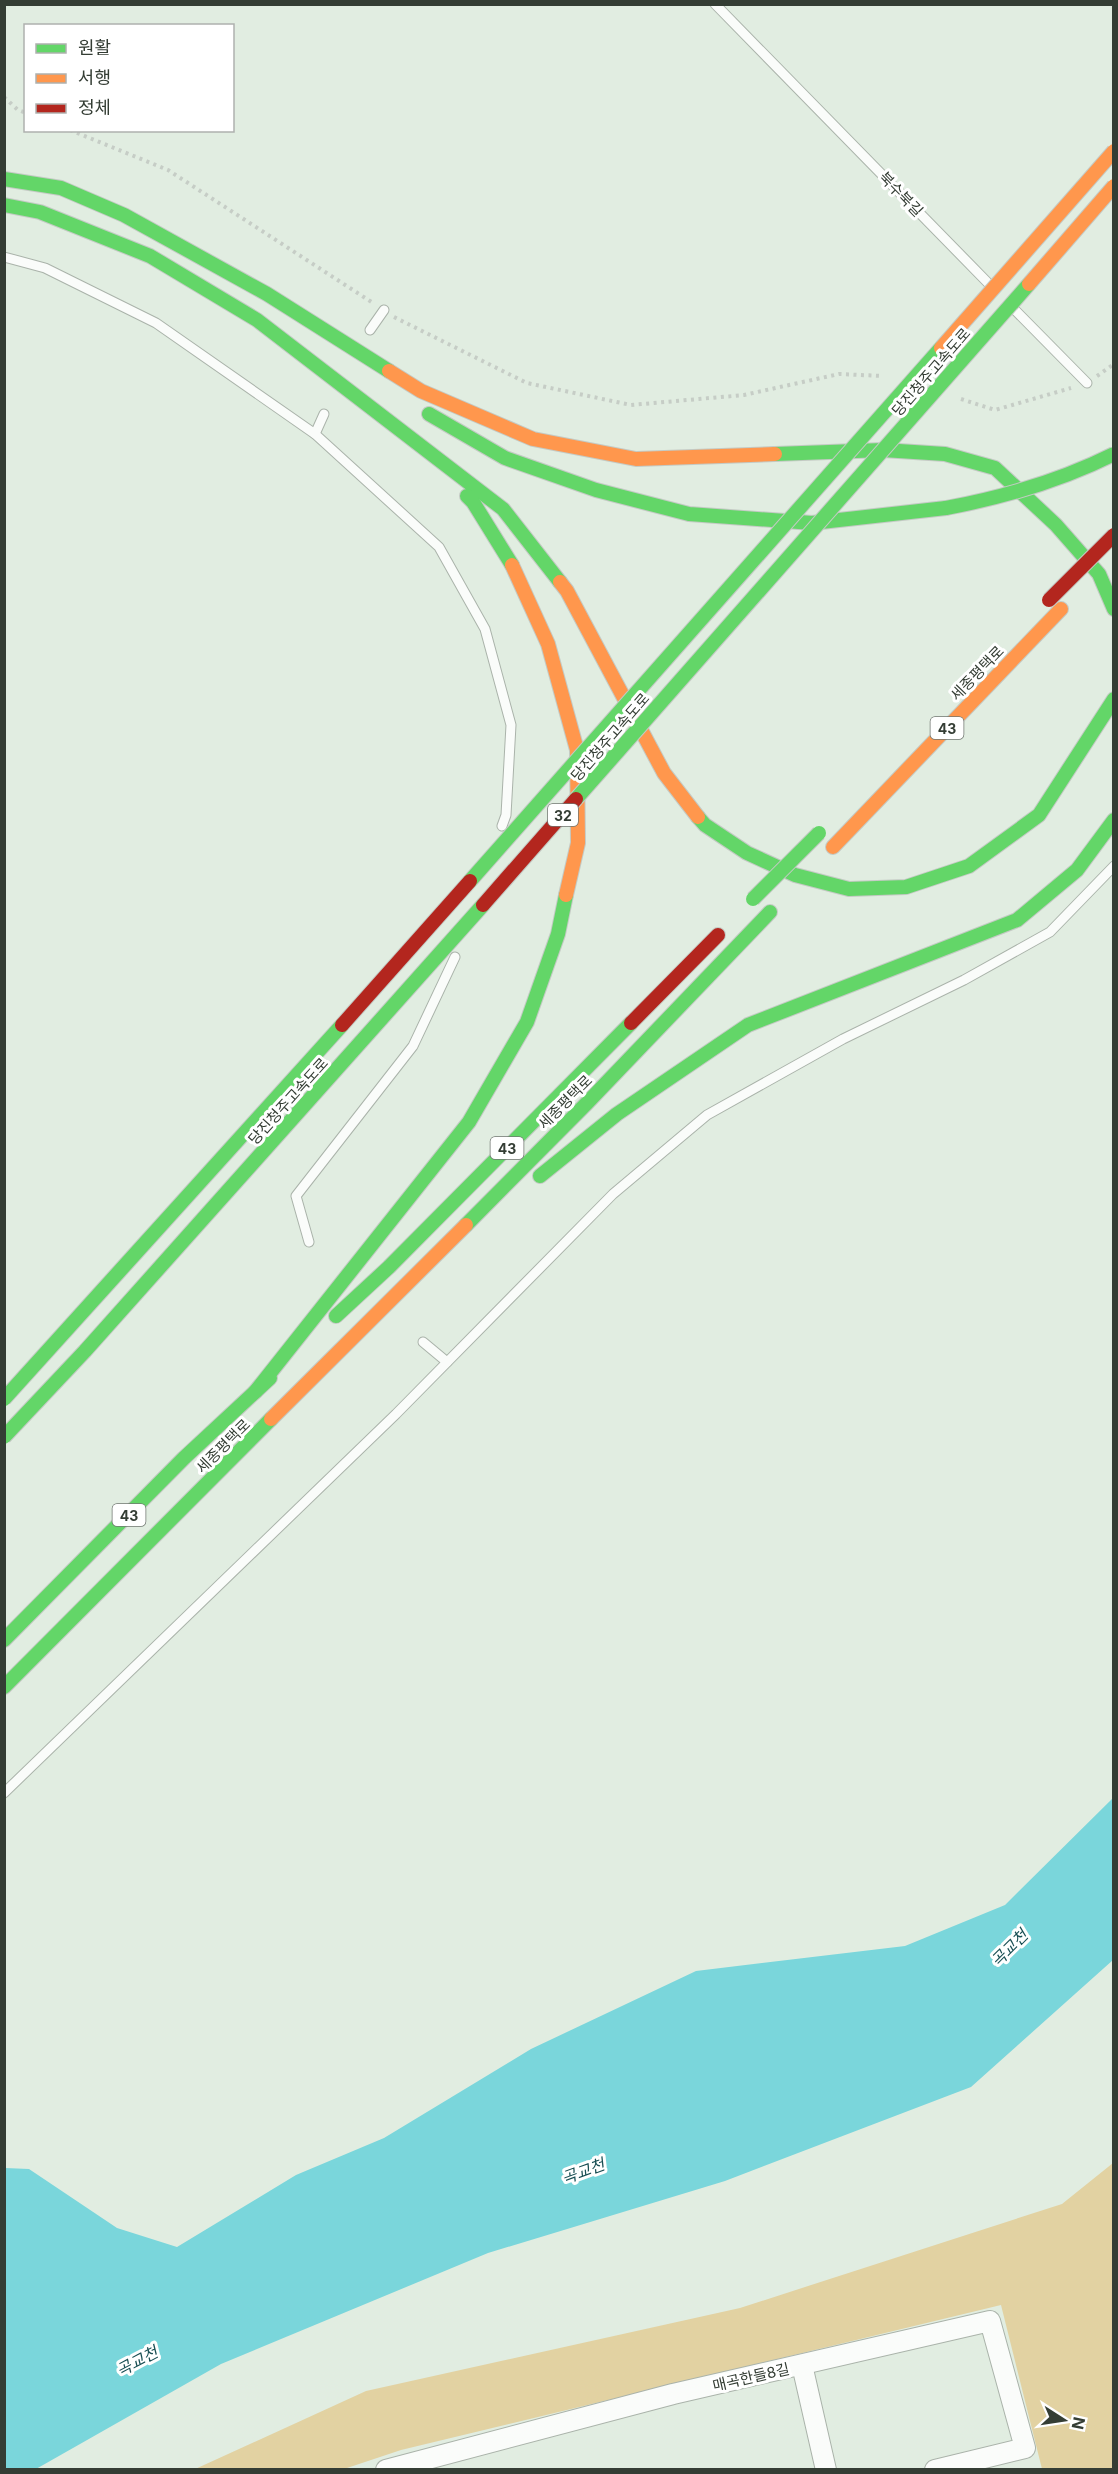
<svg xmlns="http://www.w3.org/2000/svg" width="1118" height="2474" font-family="Inter,'Noto Sans KR',sans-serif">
  <rect width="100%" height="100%" fill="#e1ede1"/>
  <!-- green -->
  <polygon fill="#e2d2a2" points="1113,2163 1113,2469 1042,2469 1001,2305 401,2450 344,2469 193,2470 366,2391 740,2308 1062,2204"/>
  <!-- water -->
  <polygon fill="#7ad6db" points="1113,1798 1113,1960 971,2087 725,2181 488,2253 221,2364 36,2469 5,2469 5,2168 29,2169 117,2228 177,2247 296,2175 384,2138 531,2049 696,1971 905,1946 1005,1905"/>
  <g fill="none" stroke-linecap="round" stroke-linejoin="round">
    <defs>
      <g id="lane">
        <polyline points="715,4 990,285"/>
        <polyline points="4,257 45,268 156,323 315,434 439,547 485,629 511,725 506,815 502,826"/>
        <polyline points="1013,308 1087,383"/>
        <polyline points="370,330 384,310"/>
        <polyline points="315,434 324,414"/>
        <polyline points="309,1242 296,1196 413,1046 455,957"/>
        <polyline points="423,1342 447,1362"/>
        <polyline points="4,1793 396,1414 613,1194 707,1115 843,1039 964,980 1050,932 1114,866"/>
      </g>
      <g id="street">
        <polyline points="802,2365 826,2470"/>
        <polyline points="386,2470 673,2394 990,2321 1025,2448 935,2470"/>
      </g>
      <g id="fast">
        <polyline points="4,179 61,188 124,215 267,294 389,371"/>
        <polyline points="4,205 40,212 150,256 257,320 503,509 560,582"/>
        <polyline points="429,414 505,458 596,490 689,514 812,523 946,508"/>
        <polyline points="775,454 883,450 945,454 995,468 1056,525 1099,574 1114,609"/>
        <polyline points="467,496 473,502 512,565"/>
        <polyline points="698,817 705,825 747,853 795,875 849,889 906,887 969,866 1039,815 1114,699"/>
        <polyline points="540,1176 617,1114 748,1025 1017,920 1077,870 1114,820"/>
        <polyline points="466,1225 587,1103 770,912"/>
        <polyline points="336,1316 389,1267 631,1023"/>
        <polyline points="255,1392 469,1122 527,1022 558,934 566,895"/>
        <polyline points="4,1640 184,1458 270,1378"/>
        <polyline points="4,1687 271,1419"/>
      </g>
      <g id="slow">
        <polyline points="389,371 421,391 533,439 636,459 775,454"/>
        <polyline points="512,565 548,644 577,750 578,843 566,895"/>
        <polyline points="560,582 567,591 664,773 698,817"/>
        <polyline points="833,847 1061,609"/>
        <polyline points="271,1419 466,1225"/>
      </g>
      <polyline id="jam" points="631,1023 718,935"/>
    </defs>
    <!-- lane casing -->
    <use href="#lane" stroke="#aab3aa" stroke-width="11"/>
    <!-- street casing -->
    <use href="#street" stroke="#aab3aa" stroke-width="22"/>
    <!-- fast casing -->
    <use href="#fast" stroke="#c4cac4" stroke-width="16"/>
    <!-- slow casing -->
    <use href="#slow" stroke="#c4cac4" stroke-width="16"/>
    <!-- jam casing -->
    <use href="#jam" stroke="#c4cac4" stroke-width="16"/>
    <!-- path -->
    <g stroke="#c6cdc6" stroke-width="4" stroke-dasharray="3 4.5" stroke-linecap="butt">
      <polyline points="4,97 18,110 26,113"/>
      <polyline points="70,130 168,170 373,303"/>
      <polyline points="394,317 527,383 631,405 744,395 839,374 882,376"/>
      <polyline points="1097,376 1114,364"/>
      <polyline points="961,399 995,410 1071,388"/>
    </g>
    <!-- lane -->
    <use href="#lane" stroke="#fafcfa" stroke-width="9"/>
    <!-- street -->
    <use href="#street" stroke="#fafcfa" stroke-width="20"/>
    <!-- fast -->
    <use href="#fast" stroke="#63d668" stroke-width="14"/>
    <!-- slow -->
    <use href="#slow" stroke="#ff974d" stroke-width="14"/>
    <!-- jam -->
    <use href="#jam" stroke="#b3261e" stroke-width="14"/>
    <defs>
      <g id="fast-bridge">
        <path d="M946,508C1005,497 1060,481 1114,454"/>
        <polyline points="576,799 1029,284"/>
        <polyline points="470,881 941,348"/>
        <polyline points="753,899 819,833"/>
        <polyline points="4,1399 342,1025"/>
        <polyline points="4,1437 85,1351 483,905"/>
      </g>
      <g id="slow-bridge">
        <polyline points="1029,284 1114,186"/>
        <polyline points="941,348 1114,151"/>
      </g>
      <g id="jam-bridge">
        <polyline points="1049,600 1114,535"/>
        <polyline points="483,905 576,799"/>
        <polyline points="342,1025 470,881"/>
      </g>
    </defs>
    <!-- fast-bridge casing -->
    <use href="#fast-bridge" stroke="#c4cac4" stroke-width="16" stroke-linecap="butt"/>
    <!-- slow-bridge casing -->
    <use href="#slow-bridge" stroke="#c4cac4" stroke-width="16" stroke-linecap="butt"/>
    <!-- jam-bridge casing -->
    <use href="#jam-bridge" stroke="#c4cac4" stroke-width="16" stroke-linecap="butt"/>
    <!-- fast-bridge -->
    <use href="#fast-bridge" stroke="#63d668" stroke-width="14"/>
    <!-- slow-bridge -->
    <use href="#slow-bridge" stroke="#ff974d" stroke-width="14"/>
    <!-- jam-bridge -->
    <use href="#jam-bridge" stroke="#b3261e" stroke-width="14"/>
  </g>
  <g text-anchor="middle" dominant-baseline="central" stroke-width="6" stroke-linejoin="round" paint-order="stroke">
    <!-- shield labels -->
    <g fill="#fff" stroke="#717771" stroke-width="1.5">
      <rect x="930.5" y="717" width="33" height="22" rx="4.5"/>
      <rect x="548" y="804" width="30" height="22" rx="4.5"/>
      <rect x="490.5" y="1137" width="33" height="22" rx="4.5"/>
      <rect x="112.5" y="1504" width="33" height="22" rx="4.5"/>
    </g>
    <g font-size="14" font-weight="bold" fill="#343d34">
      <text x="947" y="728">43</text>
      <text x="563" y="815">32</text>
      <text x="507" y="1148">43</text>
      <text x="129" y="1515">43</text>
    </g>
    <!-- street labels -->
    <g font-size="15" fill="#343d34" stroke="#fff">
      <text transform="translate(901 194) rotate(46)">북수북길</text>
      <text transform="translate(931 372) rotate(-49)">당진청주고속도로</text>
      <text transform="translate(977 673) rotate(-46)">세종평택로</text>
      <text transform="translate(610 737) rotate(-49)">당진청주고속도로</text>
      <text transform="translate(288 1101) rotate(-48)">당진청주고속도로</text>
      <text transform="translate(565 1102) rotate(-45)">세종평택로</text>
      <text transform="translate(223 1446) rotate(-45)">세종평택로</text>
      <text transform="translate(751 2377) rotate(-13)">매곡한들8길</text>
    </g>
    <!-- water labels -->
    <g font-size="16" font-style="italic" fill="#184e53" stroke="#fff">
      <text transform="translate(1009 1948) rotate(-45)">곡교천</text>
      <text transform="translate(583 2171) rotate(-20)">곡교천</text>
      <text transform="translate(137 2361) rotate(-28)">곡교천</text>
    </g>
  </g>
  <!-- border -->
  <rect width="1118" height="2474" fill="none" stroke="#343d34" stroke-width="12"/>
  <!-- legend -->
  <rect x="24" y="24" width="210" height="108" fill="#ffffff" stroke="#aeb1ae" stroke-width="1.5"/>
  <rect x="36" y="44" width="30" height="9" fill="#63d668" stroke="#aeb1ae" stroke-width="1.5"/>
  <text x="78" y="54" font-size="18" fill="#343d34">원활</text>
  <rect x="36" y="74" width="30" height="9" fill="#ff974d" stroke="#aeb1ae" stroke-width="1.5"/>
  <text x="78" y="84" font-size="18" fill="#343d34">서행</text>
  <rect x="36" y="104" width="30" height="9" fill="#b3261e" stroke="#aeb1ae" stroke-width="1.5"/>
  <text x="78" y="114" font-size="18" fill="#343d34">정체</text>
  <!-- north arrow -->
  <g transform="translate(1064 2420) rotate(102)" stroke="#ffffff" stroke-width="4.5" paint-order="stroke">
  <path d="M0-4.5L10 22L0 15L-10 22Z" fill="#343d34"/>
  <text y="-9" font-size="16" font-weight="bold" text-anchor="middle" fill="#343d34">N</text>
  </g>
</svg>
